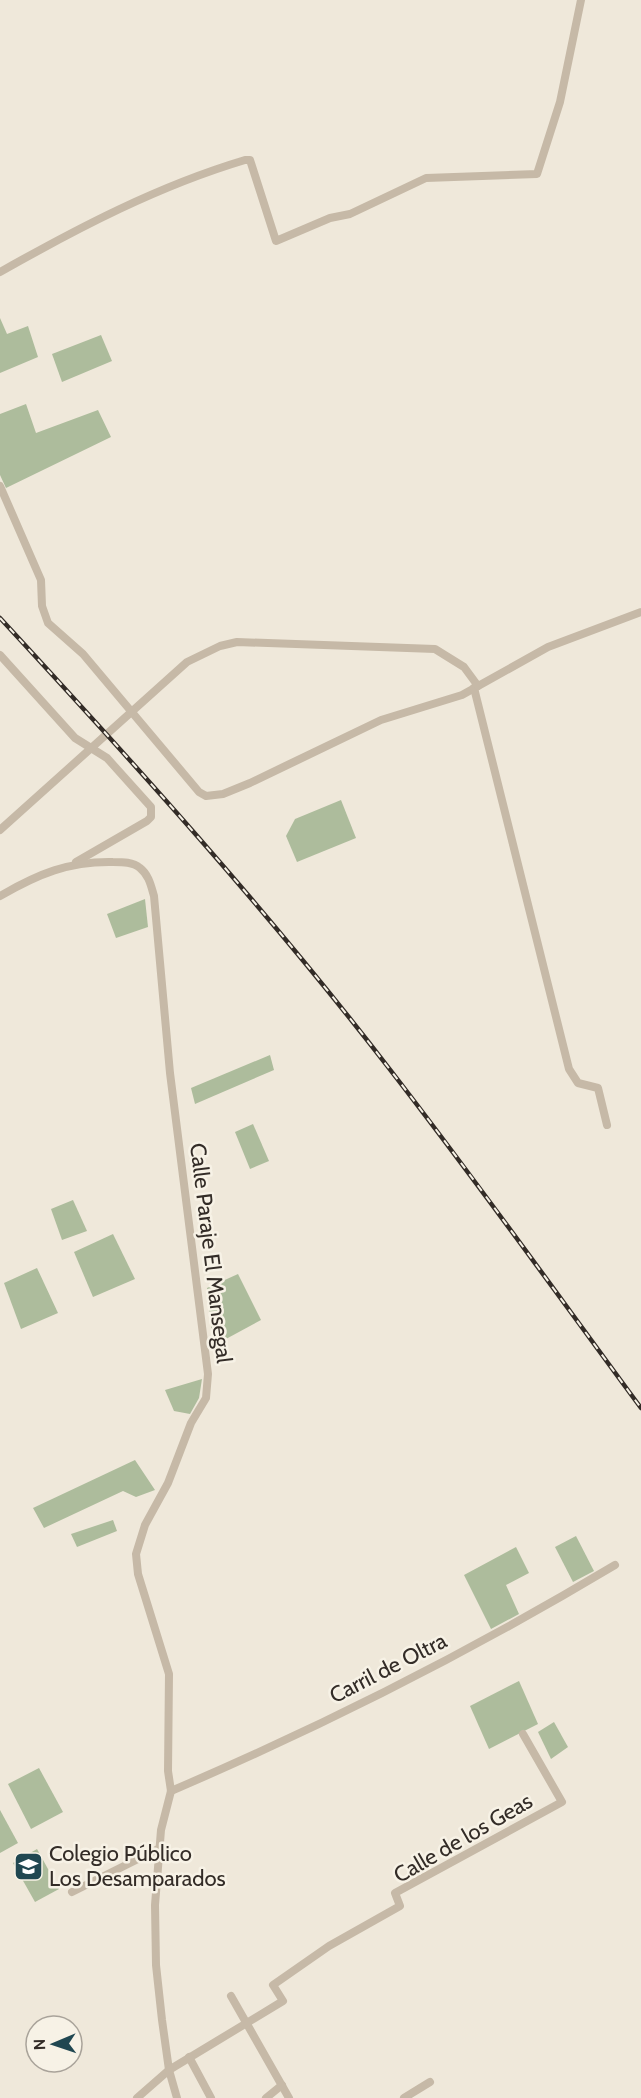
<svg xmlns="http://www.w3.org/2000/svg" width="641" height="2098" font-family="Cabin,sans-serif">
  <rect width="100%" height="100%" fill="#efe8da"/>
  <!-- green -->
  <g fill="#adbc9c">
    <polygon points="0,318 7,334 28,326 38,357 0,373"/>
    <polygon points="101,335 112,361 62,382 52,354"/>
    <polygon points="26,404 36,433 98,410 111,437 6,488 0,475 0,414"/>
    <polygon points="341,800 356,838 297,862 286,836 295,819"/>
    <polygon points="145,899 148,927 116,938 107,914"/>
    <polygon points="270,1055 274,1070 195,1104 191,1088"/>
    <polygon points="253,1124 269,1161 250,1169 235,1132"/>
    <polygon points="73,1200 87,1231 62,1240 51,1209"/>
    <polygon points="113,1234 135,1279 93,1297 74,1252"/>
    <polygon points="37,1268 58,1313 21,1329 4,1283"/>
    <polygon points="238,1274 261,1320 213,1346 207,1288"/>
    <polygon points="202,1379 199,1398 190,1414 174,1411 165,1390"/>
    <polygon points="135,1460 155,1490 136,1497 123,1491 44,1528 33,1508"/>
    <polygon points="113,1520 117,1531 77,1547 71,1534"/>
    <polygon points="576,1536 594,1571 573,1582 555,1547"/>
    <polygon points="516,1547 529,1573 506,1585 519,1614 491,1629 464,1575"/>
    <polygon points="519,1681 538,1724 489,1749 470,1706"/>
    <polygon points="554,1722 568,1747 551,1759 538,1732"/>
    <polygon points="39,1768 63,1812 31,1829 8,1784"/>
    <polygon points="0,1810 18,1843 0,1853"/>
    <polygon points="37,1849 59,1889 35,1902 13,1863"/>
  </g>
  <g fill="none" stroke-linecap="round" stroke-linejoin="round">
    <!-- minor -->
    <g stroke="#c6b9a7" stroke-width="8">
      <path d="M0,272C78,228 158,186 245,160H250L276,241L330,218L350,214L426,178L537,174L560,102L581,0"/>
      <polyline points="0,486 41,580 42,606 48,623 83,654 199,792 206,796 223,794 250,783 381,720 462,695 548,647 641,612"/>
      <polyline points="0,655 75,738 107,758 151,807 151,817 147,821 76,862"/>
      <polyline points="474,688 569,1069 578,1083 598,1088 607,1125"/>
      <polyline points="0,830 187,662 220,646 237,642 435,649 464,667 478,686"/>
      <path d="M0,896C38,874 69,861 113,862C123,862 133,862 140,868C149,875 151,886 154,896L170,1073L208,1374L206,1398L191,1423L168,1483L145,1525L136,1554L138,1574L169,1674L168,1771L171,1791L161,1830L155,1905L156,1965L162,2020L169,2070L177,2098"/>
      <path d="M171,1791C323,1726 473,1650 615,1565"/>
      <polyline points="72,1892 160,1848"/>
      <polyline points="231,1996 289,2098"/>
      <polyline points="189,2057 211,2098"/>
      <polyline points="137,2098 169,2070 283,2001 273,1985 329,1946 400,1906 395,1893 562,1802 523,1734"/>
      <polyline points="266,2098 282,2085"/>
      <polyline points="404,2098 430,2082"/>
    </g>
    <defs>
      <path id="rail" d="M0,618C134,763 267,910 388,1067C475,1179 557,1294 641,1408"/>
    </defs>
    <!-- rail casing -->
    <use href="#rail" stroke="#332c27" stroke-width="4.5"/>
    <!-- rail -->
    <use href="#rail" stroke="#f7f2e6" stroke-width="2" stroke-dasharray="7" stroke-linecap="butt"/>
  </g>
  <!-- icons -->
  <defs>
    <symbol id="school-square" viewBox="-11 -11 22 22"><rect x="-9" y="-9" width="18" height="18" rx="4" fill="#204751" stroke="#f7f2e6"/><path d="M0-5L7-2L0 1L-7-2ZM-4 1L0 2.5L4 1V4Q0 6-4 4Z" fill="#fff"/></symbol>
  </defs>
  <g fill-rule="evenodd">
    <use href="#school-square" x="12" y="1850" width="33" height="33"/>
  </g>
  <g text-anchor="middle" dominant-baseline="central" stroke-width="5" stroke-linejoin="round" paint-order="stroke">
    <!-- street labels -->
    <g font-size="22" fill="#332c27" stroke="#f7f2e6">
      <text transform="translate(211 1253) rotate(83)">Calle Paraje El Mansegal</text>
      <text transform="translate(388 1668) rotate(-27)">Carril de Oltra</text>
      <text transform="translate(463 1838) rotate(-30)">Calle de los Geas</text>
    </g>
    <!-- poi labels -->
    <g font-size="22" fill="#332c27" stroke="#f7f2e6" text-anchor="start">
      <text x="49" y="1853">Colegio Público<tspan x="49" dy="25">Los Desamparados</tspan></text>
    </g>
  </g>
  <!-- north arrow -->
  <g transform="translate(54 2044) rotate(268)"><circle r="28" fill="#f7f2e6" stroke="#a9a39a" stroke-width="1.5"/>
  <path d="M0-4.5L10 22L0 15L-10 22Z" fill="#204751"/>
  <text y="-9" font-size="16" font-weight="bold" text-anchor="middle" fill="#332c27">N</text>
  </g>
</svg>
